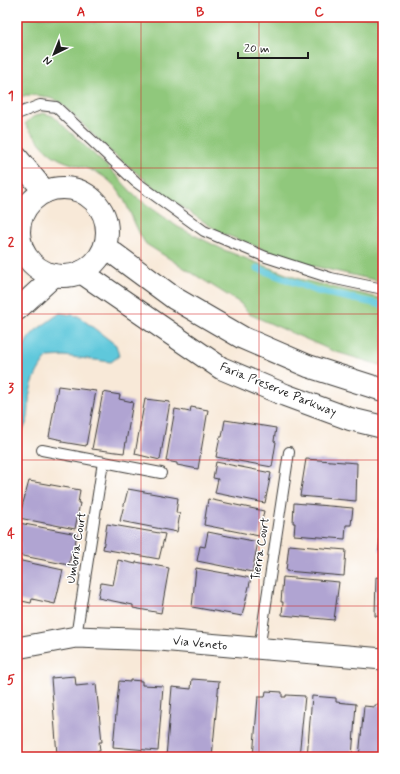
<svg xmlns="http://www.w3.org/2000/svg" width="400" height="774" font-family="Mynerve,sans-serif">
  <rect width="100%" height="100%" fill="#fff"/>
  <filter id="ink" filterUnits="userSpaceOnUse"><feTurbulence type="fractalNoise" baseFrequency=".025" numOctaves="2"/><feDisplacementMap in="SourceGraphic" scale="8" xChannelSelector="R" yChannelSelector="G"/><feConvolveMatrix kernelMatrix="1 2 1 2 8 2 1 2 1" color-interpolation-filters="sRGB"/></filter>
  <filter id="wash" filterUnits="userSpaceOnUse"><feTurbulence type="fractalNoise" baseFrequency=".012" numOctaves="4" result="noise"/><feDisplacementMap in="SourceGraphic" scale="16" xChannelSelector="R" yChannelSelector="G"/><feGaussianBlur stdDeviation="0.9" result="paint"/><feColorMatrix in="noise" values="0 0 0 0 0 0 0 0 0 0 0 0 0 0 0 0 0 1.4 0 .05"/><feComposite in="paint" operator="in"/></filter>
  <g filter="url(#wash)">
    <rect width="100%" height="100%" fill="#f8e9d8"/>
    <!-- green -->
    <g fill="#90c87b" stroke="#56724c">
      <polygon points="17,17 73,17 95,23 93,17 383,17 383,282 300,263 221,233 165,196 110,151 59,101 42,96 27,95 17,98"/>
      <path d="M43,113L53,116L114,173L136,197L178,227L224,250L299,279L383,299V366L333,351L249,314L240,303L146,244C131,223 128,195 107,179C91,166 69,166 54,156C42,148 34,135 25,124L33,117Z"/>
    </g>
    <!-- water -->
    <path fill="#5fc8db" stroke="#3e727c" d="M60,313L78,316L116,345L119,356L111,362L64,356L48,357C38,367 29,387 29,402C29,410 29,419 25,426C23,430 20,433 17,436V360L28,339L35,331Z"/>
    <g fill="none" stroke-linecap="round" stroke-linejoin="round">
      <!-- stream -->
      <polyline stroke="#5fc8db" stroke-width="7" points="257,268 317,291 383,305"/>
    </g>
    <g id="blocks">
      <!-- building -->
      <g fill="#b0a4d2">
        <polygon points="58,386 96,391 86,446 62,442 62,440 49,437"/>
        <polygon points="103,392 120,395 119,399 133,402 124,453 92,449"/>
        <polygon points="145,399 170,402 160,460 135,454"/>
        <polygon points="191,407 208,410 198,469 177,465 177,463 166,461 175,409 190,412"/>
        <polygon points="225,420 276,428 274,441 276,442 272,467 216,457 220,437 222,437"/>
        <polygon points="306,459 357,463 356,501 300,496"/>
        <polygon points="216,462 271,473 265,503 215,493 218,479 213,478"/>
        <polygon points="29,481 80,490 78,503 80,503 75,529 19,518"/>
        <polygon points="128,489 178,498 176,513 180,513 177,532 120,521"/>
        <polygon points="208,499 264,511 259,536 204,525"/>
        <polygon points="294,503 353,508 351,525 346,525 345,539 294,535 295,523 293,523"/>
        <polygon points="382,508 383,508 383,522 381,522"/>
        <polygon points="19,523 77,534 73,555 71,554 69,565 18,555 20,542 17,541 17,536"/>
        <polygon points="107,524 165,534 159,559 103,549"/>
        <polygon points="208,532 258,542 252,572 197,561 200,546 205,547"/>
        <polygon points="380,535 383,535 383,552 379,551"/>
        <polygon points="289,545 346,550 344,576 286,571"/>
        <polygon points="17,560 63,570 55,604 32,599 31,603 17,600"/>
        <polygon points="118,560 136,564 136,562 169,568 161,613 133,608 133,605 98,598 101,583 113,585"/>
        <polygon points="196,568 251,578 242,616 192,607"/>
        <polygon points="283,577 339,582 334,620 282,615 283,602 281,602"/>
        <polygon points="376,577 383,578 383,617 375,616"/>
        <polygon points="75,676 76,686 96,684 102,742 99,742 100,751 57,755 51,678"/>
        <polygon points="192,679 219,681 212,757 166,757 172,687 191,689"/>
        <polygon points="130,680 142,681 142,685 163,686 158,751 113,747 119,681 130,682"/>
        <polygon points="266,691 282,692 282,697 286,697 286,695 305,696 299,757 253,757 258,697 265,697"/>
        <polygon points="312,696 336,698 336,702 356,704 352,757 307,757"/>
        <polygon points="375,705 383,705 383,757 359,757 364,706 375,707"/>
      </g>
    </g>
  </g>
  <g filter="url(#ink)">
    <use href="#blocks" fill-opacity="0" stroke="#3d3b38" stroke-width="1"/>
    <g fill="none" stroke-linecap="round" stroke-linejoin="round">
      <defs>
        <g id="service">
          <polyline points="17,114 40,105 56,107 136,182 204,231 266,257 331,278 383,289"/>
          <polyline points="42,450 161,473"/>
          <polyline points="76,637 103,462"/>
          <polyline points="259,650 289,452"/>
        </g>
        <g id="minor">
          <polyline points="17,248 21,242"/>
          <polyline points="17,310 55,275"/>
          <polyline points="17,648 76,637 160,640 383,659"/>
        </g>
        <g id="tertiary">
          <polyline points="17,158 45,192"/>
          <circle cx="63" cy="232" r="44"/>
          <polyline points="105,247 174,298 243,338 308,366 383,390"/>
          <polyline points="81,272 221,368 285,395 350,419 383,427"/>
        </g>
      </defs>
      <!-- service casing -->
      <use href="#service" stroke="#3d3b38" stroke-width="12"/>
      <!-- minor casing -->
      <use href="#minor" stroke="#3d3b38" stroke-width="23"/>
      <!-- tertiary casing -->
      <use href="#tertiary" stroke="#3d3b38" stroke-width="24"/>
      <!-- service -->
      <use href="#service" stroke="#fff" stroke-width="10"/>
      <!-- minor -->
      <use href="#minor" stroke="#fff" stroke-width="21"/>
      <!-- tertiary -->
      <use href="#tertiary" stroke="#fff" stroke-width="22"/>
    </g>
  </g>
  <!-- grid -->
  <path fill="none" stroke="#d62828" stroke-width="1" stroke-opacity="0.55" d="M141,17V757M259,17V757M17,168H383M17,314H383M17,460H383M17,606H383"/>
  <g text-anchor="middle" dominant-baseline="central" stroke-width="3" stroke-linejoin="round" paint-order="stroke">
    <!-- street labels -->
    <g font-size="12" fill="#1c1c1c" stroke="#fff">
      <text transform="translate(278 390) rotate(22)">Faria Preserve Parkway</text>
      <text transform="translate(77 548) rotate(-81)">Umbria Court</text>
      <text transform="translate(261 549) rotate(-81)">Tierra Court</text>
      <text transform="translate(200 644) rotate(6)">Via Veneto</text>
    </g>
  </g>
  <!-- margin -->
  <rect width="400" height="774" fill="none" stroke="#fff" stroke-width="44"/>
  <!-- north arrow -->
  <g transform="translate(54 54) rotate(223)" stroke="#ffffff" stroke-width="3" paint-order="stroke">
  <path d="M0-3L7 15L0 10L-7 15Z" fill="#1c1c1c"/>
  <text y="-6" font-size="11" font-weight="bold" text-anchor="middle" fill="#1c1c1c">N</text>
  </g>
  <!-- scale -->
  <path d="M238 52v6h70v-6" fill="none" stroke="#1c1c1c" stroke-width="2"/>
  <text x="244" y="52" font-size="12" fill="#1c1c1c" stroke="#ffffff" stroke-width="3" paint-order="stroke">20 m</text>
  <rect x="22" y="22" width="356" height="730" fill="none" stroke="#d62828" stroke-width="1.5"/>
  <g font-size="13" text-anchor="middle" font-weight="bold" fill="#d62828">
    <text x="81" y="16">A</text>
    <text x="200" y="16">B</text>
    <text x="319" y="16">C</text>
    <text x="11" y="100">1</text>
    <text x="11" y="246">2</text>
    <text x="11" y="392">3</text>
    <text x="11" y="538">4</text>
    <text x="11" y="684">5</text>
  </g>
</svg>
